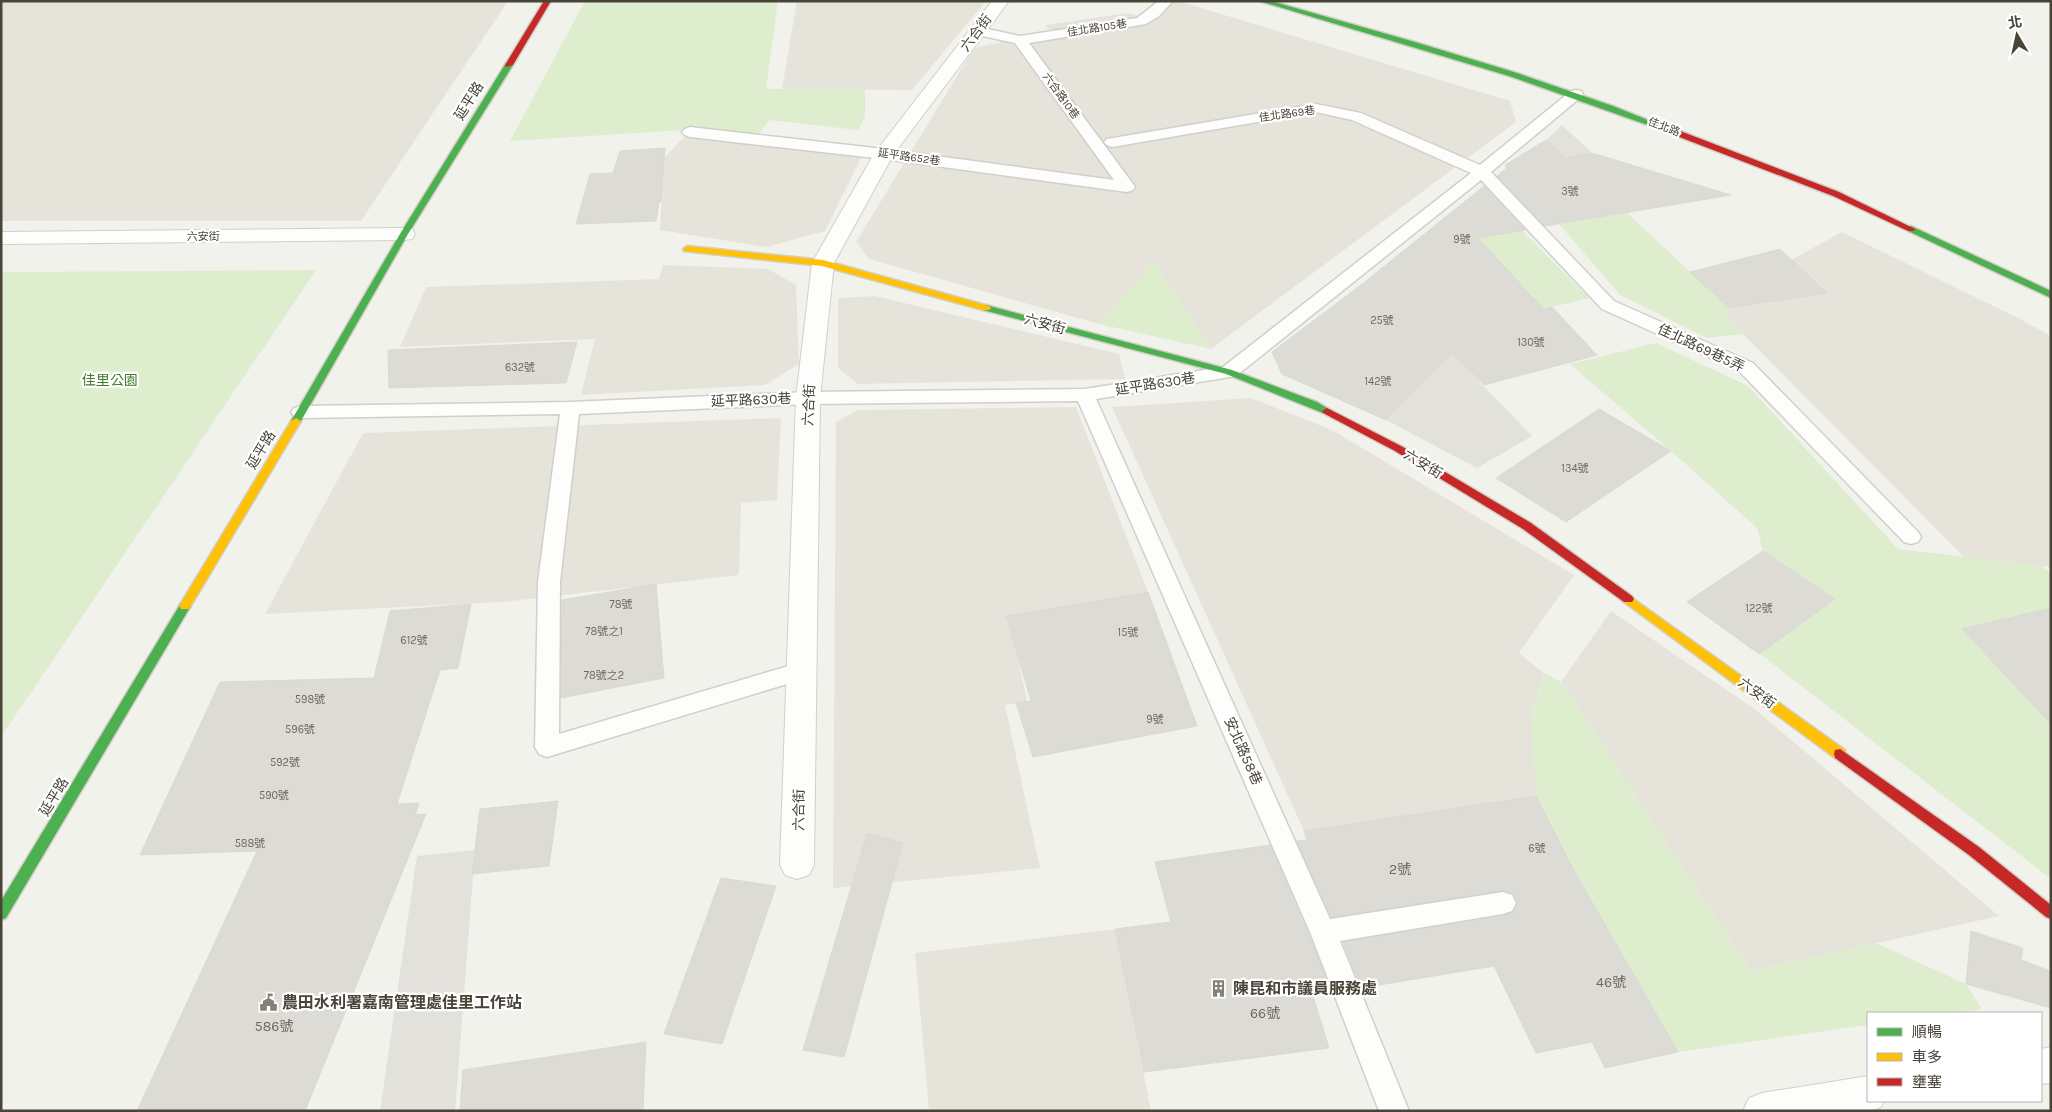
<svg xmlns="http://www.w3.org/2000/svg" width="2052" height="1112" font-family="Karla,'Noto Sans TC',sans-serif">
  <rect width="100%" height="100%" fill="#f2f2ed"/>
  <!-- residential -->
  <g fill="#e6e4da">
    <polygon points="1,1 508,1 361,221 1,221"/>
    <polygon points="797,1 986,1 912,90 782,89"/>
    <polygon points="1155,1 1178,1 1510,101 1516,122 1211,349 1154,261 1099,324 869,259 856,242 974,48 1015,39 1053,34 1045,25 1128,13 1139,16"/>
    <polygon points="685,136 862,156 825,231 766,247 660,230 664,158"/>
    <polygon points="1842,232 2020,319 2051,336 2051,567 1965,558 1725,316 1729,308 1826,293 1791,260"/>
    <polygon points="663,265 768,269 796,285 799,364 765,385 581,395 595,339 400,347 426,287 659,279"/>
    <polygon points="875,296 1119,354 1125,379 858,384 838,368 838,298"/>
    <polygon points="1251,398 1332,430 1574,575 1519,653 1544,673 1532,714 1536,796 1304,831 1112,407"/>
    <polygon points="1076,407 1148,592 1006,616 1017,653 1027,702 1005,705 1040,868 833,888 836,422 858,410"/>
    <polygon points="781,418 777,500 741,503 739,575 503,602 265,614 363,433"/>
    <polygon points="1611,611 1756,710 1999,916 1751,971 1561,682"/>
    <polygon points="1115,929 1151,1111 929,1111 915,953"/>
  </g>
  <!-- green -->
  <g fill="#ddedcd">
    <polygon points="585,1 778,1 766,89 865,89 865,117 858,130 769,120 759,134 699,129 510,141"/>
    <polygon points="1483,191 1589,298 1524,314 1534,297 1453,212"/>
    <polygon points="1627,213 1729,308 1725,316 1743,334 1707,338 1620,295 1559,224"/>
    <polygon points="1154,261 1211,349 1099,324"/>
    <polygon points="316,270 1,737 1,272"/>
    <polygon points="1656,343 1748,386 1898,549 2042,566 2051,573 2051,608 1962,629 2051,724 2051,879 1759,653 1834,598 1763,551 1757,528 1671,451 1570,364"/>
    <polygon points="1544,673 1561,682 1751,971 1876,943 1966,984 1982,1009 1955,1013 1868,1013 1868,1025 1678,1052 1572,867 1536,796 1531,720"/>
  </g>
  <!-- parking -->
  <g fill="#e2e1dc">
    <polygon points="1562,125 1592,153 1566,158 1546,140"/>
    <polygon points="1451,353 1532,436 1477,468 1386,420"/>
    <polygon points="475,850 455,1111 380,1111 417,856"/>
  </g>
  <!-- building -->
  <g fill="#dcdbd5" stroke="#dbd9d2">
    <polygon points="1546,140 1566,158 1592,153 1731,195 1545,226 1497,176 1507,168 1505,165"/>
    <polygon points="665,148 661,202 659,202 656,221 576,224 590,174 613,173 620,151"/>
    <polygon points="1484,186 1525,230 1478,238 1544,309 1552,307 1597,355 1484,385 1451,353 1386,420 1282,374 1272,352 1361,285"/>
    <polygon points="1780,249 1827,293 1729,308 1690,272"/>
    <polygon points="577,342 566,383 389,388 388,350"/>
    <polygon points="1599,409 1671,451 1566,522 1496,478"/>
    <polygon points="1763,551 1835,599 1759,654 1687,602"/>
    <polygon points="656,584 664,678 561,698 562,600"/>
    <polygon points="1148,592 1197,726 1033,757 1016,703 1031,701 1006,616"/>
    <polygon points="471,604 458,668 440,670 397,804 419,803 415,815 426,814 305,1111 137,1111 257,851 140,855 220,682 374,678 390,611"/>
    <polygon points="2051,608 2051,724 1962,629"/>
    <polygon points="1536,796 1572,867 1678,1052 1605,1068 1592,1042 1536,1053 1494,966 1361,988 1343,942 1503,916 1514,912 1518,902 1513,893 1503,890 1331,917 1297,841 1307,840 1304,831"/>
    <polygon points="558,801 549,866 472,874 480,809"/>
    <polygon points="867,833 903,843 844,1057 803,1050"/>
    <polygon points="1270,845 1308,933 1332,993 1313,996 1329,1048 1144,1072 1115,929 1171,922 1155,862"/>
    <polygon points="721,878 776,886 722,1044 664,1034"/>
    <polygon points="1971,931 2023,948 2021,960 2051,971 2051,1008 1966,984"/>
    <polygon points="646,1042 643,1111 460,1111 463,1070"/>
  </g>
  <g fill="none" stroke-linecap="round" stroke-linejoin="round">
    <defs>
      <g id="lane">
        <polygon points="1159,1 1173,1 1159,16 1146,24 1029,43 1133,184 1135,187 1133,190 1127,192 884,159 690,137 685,135 682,132 685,129 690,127 884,149 1114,180 1015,43 973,34 971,31 978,27 1020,36 1137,18"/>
        <polygon points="1576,90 1581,91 1583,94 1581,97 1491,172 1614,301 1753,363 1918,532 1921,537 1918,542 1911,544 1904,542 1739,371 1602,309 1481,180 1236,376 1096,399 1330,919 1503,892 1512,895 1516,903 1512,911 1503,914 1340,941 1409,1111 1379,1111 1310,932 1078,401 808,404 579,414 560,582 559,734 802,662 810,665 813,671 810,677 547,757 539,754 535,747 538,582 560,414 301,418 294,416 291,412 294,408 301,406 570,402 808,392 1085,389 1223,367 1471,173 1352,120 1316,112 1112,147 1107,145 1104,142 1107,139 1316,104 1361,113 1480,165 1571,91"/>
      </g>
      <g id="street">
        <polygon points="992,1 1009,1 893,155 834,263 820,398 814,865 809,875 797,879 785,875 780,865 796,398 812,263 874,154"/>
        <polygon points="404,228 412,229 415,234 412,239 404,240 1,244 1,232"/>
        <polygon points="2051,1047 2051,1083 2041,1084 2041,1049"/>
        <polygon points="1868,1076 1868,1101 1884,1101 1881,1107 1871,1111 1743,1111 1749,1098 1762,1093"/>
      </g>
      <g id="fast">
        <polygon points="1259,1 1271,1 1415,42 1514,72 1613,106 1663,126 1656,128 1509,76"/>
        <polygon points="506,63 513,65 408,234 301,421 300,423 292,423 291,421 400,234"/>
        <polygon points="1911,226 2051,291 2051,298 1908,231 1908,227"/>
        <polygon points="986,305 1232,370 1317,402 1332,411 1331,413 1323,413 1226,374 983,310 983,306"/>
        <polygon points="185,602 189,603 191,606 189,609 6,918 1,920 1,901 181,603"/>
      </g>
      <g id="slow">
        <polygon points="687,246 823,260 989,306 991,308 989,310 983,310 822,266 684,251 683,249"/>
        <polygon points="296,418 301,421 189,609 181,609 179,606 181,603 291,421"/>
        <polygon points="1628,595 1845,750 1846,754 1845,758 1840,759 1835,758 1624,602 1622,599 1624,596"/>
      </g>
      <g id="jam">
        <polygon points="544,1 551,1 513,65 506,67 505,65"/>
        <polygon points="1656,124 1662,124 1839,192 1915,229 1914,231 1908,231 1833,196 1656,128"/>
        <polygon points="1327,408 1403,447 1531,523 1632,596 1634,599 1632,602 1624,602 1523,529 1395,451 1323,413 1322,411"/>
        <polygon points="1840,749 1979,847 2051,905 2051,919 2046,917 1969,855 1835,758 1834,754 1835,750"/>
      </g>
    </defs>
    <!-- lane casing -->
    <use href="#lane" stroke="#d0cfca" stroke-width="3"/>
    <!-- street casing -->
    <use href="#street" stroke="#d0cfca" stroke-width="2"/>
    <!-- fast casing -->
    <use href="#fast" stroke="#d2cfc4" stroke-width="3"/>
    <!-- slow casing -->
    <use href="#slow" stroke="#d2cfc4" stroke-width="3"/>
    <!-- jam casing -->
    <use href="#jam" stroke="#d2cfc4" stroke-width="3"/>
    <!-- lane -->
    <use href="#lane" fill="#fdfdfc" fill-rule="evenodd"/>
    <!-- street -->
    <use href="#street" fill="#fdfdfc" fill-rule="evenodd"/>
    <!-- fast -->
    <use href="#fast" fill="#4caf50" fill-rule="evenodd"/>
    <!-- slow -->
    <use href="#slow" fill="#ffc107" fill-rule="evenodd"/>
    <!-- jam -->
    <use href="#jam" fill="#c62828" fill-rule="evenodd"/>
  </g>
  <!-- icons -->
  <defs>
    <symbol id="building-bare" viewBox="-9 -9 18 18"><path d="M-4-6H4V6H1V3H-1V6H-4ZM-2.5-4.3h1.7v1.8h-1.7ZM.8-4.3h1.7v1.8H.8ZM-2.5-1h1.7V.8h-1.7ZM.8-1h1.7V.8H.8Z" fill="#848177" stroke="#fff" stroke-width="2.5" paint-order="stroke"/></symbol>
    <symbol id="civic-bare" viewBox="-9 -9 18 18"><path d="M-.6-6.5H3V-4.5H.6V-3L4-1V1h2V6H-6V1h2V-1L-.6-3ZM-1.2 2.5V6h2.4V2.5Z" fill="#848177" stroke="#fff" stroke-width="2.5" paint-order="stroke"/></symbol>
  </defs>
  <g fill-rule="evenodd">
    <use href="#building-bare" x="1206" y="976" width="25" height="25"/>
    <use href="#civic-bare" x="256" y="990" width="25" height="25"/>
  </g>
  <g text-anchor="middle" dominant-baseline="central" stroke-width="4.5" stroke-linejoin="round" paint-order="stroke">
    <!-- far-street labels -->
    <g font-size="11" fill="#494438" stroke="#fff">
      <text transform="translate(1097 28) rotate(-9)">佳北路105巷</text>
      <text transform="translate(1061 96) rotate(54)">六合路10巷</text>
      <text transform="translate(1287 114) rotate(-8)">佳北路69巷</text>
      <text transform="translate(1664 127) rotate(21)">佳北路</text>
      <text transform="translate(909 157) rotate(8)">延平路652巷</text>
      <text x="203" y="236">六安街</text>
    </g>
    <!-- number labels -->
    <g font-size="11" fill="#6e6a60">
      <text x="1570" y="191">3號</text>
      <text x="1462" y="239">9號</text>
      <text x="1382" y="320">25號</text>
      <text x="1531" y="342">130號</text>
      <text x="520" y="367">632號</text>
      <text x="1378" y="381">142號</text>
      <text x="1575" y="468">134號</text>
      <text x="621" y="604">78號</text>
      <text x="1759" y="608">122號</text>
      <text x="604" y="631">78號之1</text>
      <text x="1128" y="632">15號</text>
      <text x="414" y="640">612號</text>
      <text x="604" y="675">78號之2</text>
      <text x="310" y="699">598號</text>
      <text x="1155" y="719">9號</text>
      <text x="300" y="729">596號</text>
      <text x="285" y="762">592號</text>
      <text x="274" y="795">590號</text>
      <text x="250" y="843">588號</text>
      <text x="1537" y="848">6號</text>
    </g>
    <!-- street labels -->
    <g font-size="14" fill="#494438" stroke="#fff">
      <text transform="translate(976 33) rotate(-53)">六合街</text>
      <text transform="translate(469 101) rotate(-58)">延平路</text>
      <text transform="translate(1045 324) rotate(15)">六安街</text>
      <text transform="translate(1701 348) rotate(25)">佳北路69巷5弄</text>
      <text transform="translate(1155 384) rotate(-9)">延平路630巷</text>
      <text transform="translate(751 400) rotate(-2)">延平路630巷</text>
      <text transform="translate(809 405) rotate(-87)">六合街</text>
      <text transform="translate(261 450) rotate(-59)">延平路</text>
      <text transform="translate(1423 464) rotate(31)">六安街</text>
      <text transform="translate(1757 693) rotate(36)">六安街</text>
      <text transform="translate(1243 751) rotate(66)">安北路58巷</text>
      <text transform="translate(54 797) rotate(-59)">延平路</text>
      <text transform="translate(799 810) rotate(-89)">六合街</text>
    </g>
    <!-- park labels -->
    <g font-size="14" fill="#417c2a" stroke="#fff">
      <text x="110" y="380">佳里公園</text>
    </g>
    <!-- near-number labels -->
    <g font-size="14" fill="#6e6a60">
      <text x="1400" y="869">2號</text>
      <text x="1611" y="982">46號</text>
      <text x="1265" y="1013">66號</text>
      <text x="274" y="1026">586號</text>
    </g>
    <!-- near-poi labels -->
    <g font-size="16" font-weight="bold" fill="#494438" stroke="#fff" text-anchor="start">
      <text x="1233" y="988">陳昆和市議員服務處</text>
      <text x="282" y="1002">農田水利署嘉南管理處佳里工作站</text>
    </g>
  </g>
  <!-- border -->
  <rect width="2052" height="1112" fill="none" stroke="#494438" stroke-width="5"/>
  <!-- legend -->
  <rect x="1867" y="1012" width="175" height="90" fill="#ffffff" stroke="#b6b4af"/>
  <rect x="1877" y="1028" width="25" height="8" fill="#4caf50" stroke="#b6b4af"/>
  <text x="1912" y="1037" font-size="15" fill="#494438">順暢</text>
  <rect x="1877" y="1053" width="25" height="8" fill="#ffc107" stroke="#b6b4af"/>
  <text x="1912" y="1062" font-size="15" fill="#494438">車多</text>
  <rect x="1877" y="1078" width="25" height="8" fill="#c62828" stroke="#b6b4af"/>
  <text x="1912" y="1087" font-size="15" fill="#494438">壅塞</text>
  <!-- north arrow -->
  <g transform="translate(2017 35) rotate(351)" stroke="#ffffff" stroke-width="4" paint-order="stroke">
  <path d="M0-4L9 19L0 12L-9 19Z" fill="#494438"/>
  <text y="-8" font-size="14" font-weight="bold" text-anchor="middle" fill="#494438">北</text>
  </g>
</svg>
